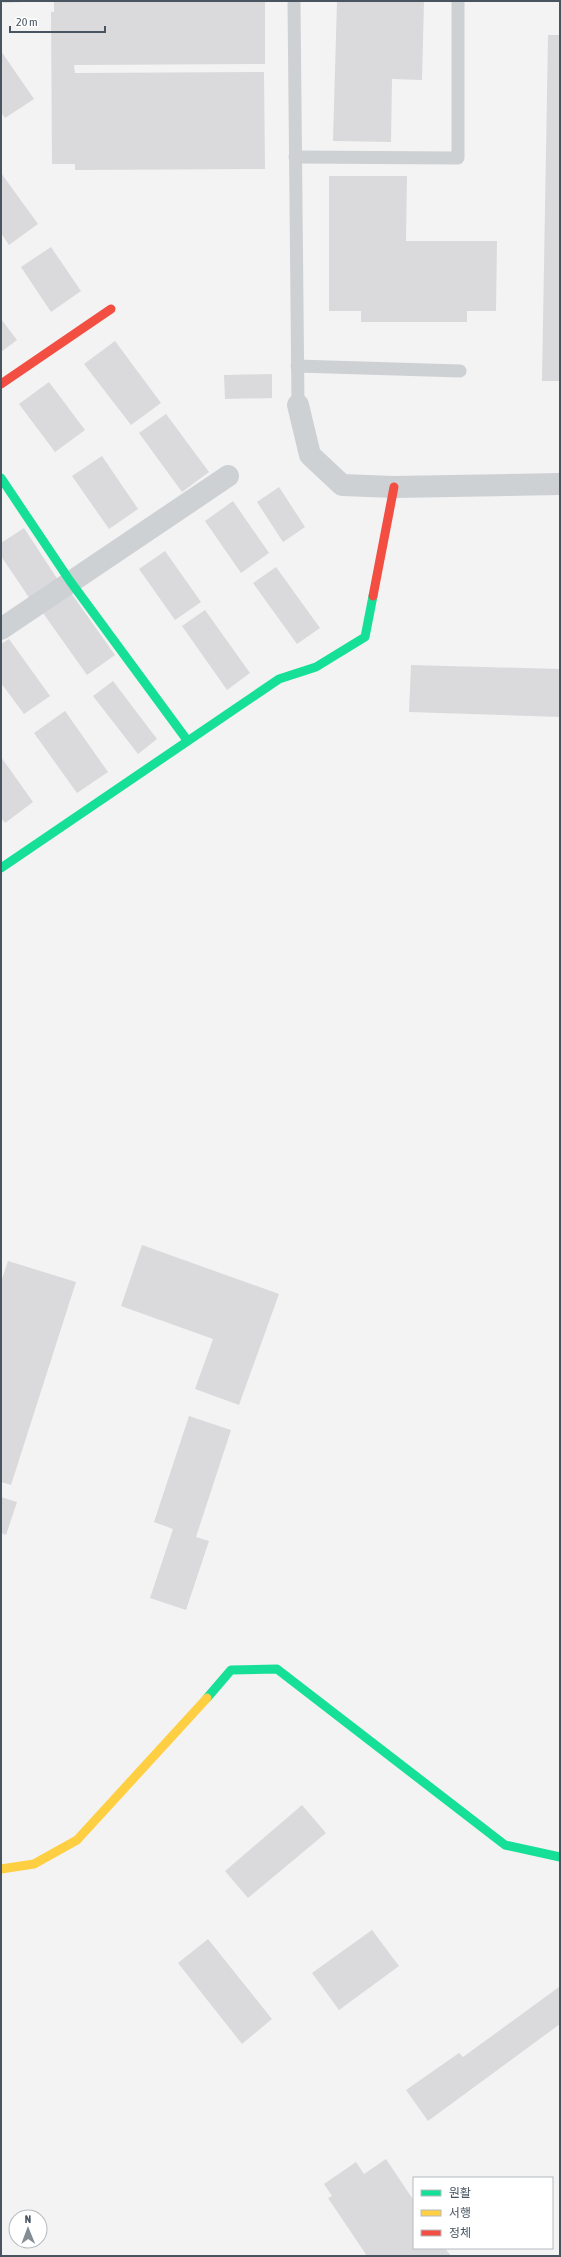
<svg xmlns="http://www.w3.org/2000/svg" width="561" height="2257" font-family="'Asap Condensed','Noto Sans KR',sans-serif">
  <rect width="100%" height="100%" fill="#f3f3f3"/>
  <!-- building -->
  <g fill="#dadadc">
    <polygon points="3,1 24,1 24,2 3,3"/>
    <polygon points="54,1 265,1 265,64 74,65 75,73 264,72 265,169 75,170 75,164 52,164 51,12 54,12"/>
    <polygon points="337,1 424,1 422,80 392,79 391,142 333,141"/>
    <polygon points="548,35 560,35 560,381 542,381"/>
    <polygon points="1,51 34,99 5,118 1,112"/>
    <polygon points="1,173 38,224 9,245 1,233"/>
    <polygon points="329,176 407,176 406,241 497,241 496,311 467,311 467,322 361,322 361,311 329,311"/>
    <polygon points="51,247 81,291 51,312 21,267"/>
    <polygon points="1,319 17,340 1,352"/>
    <polygon points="115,341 161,403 131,425 84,364"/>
    <polygon points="272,374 272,398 225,399 224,375"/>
    <polygon points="49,382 85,430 55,452 19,404"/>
    <polygon points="166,414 209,472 182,492 139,433"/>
    <polygon points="102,456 138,509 109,529 72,476"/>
    <polygon points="279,487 305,527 283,542 257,502"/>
    <polygon points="233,501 269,553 241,573 205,521"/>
    <polygon points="24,528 58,580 30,599 1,556 1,543"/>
    <polygon points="165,551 201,602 175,620 139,569"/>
    <polygon points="276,567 320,628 297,644 253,583"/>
    <polygon points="71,593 115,655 87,675 43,613"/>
    <polygon points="205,610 250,673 227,690 182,626"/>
    <polygon points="9,639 50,696 24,714 1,683 1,644"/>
    <polygon points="411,665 560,669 560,717 409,712"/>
    <polygon points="113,681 157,739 138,754 93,696"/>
    <polygon points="65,711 108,772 77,793 34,733"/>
    <polygon points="1,757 33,802 5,823 1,818"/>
    <polygon points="142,1245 279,1294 239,1405 195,1389 213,1339 121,1306"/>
    <polygon points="8,1261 76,1282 11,1485 1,1482 1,1282"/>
    <polygon points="189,1416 231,1430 196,1537 209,1541 186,1610 150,1598 173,1529 154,1522"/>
    <polygon points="1,1497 17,1502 6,1535 1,1533"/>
    <polygon points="302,1805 326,1833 248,1898 225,1871"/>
    <polygon points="372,1930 399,1966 339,2010 312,1973"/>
    <polygon points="208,1939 272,2019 242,2044 178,1963"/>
    <polygon points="559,1987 560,2024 428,2121 406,2090 459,2053 463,2057"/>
    <polygon points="386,2159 414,2201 414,2248 445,2248 451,2256 367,2256 328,2198 332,2196 324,2184 356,2162 364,2174"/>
  </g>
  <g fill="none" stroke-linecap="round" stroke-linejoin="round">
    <!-- lane -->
    <g stroke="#ced1d4" stroke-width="13">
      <polyline points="294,1 298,405"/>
      <polyline points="295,157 458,158 458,1"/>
      <polyline points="297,366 460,371"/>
    </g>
    <!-- street -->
    <g stroke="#ced1d4" stroke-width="22">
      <polyline points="298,405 310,455 342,485 394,487 560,484"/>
      <polyline points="1,629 228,476"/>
    </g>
    <!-- fast -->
    <g stroke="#16e098" stroke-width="9">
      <polyline points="1,478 70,581 187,740"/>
      <polyline points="1,868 279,679 316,667 365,637 373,596"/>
      <polyline points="207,1698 231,1670 277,1669 505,1845 560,1857"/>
    </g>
    <!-- slow -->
    <polyline stroke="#ffcf43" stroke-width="9" points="1,1869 34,1864 77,1840 207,1698"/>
    <!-- jam -->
    <g stroke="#f24e42" stroke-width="9">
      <polyline points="1,384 111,309"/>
      <polyline points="373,596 394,487"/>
    </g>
  </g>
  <!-- border -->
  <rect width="561" height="2257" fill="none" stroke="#485561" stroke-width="4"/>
  <!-- legend -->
  <rect x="413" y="2177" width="140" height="72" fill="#ffffff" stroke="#b6bbc0"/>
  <rect x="421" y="2190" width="20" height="6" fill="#16e098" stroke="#b6bbc0"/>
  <text x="449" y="2197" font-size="12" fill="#485561">원활</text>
  <rect x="421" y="2210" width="20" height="6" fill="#ffcf43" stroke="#b6bbc0"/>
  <text x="449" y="2217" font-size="12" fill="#485561">서행</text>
  <rect x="421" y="2230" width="20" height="6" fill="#f24e42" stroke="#b6bbc0"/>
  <text x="449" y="2237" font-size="12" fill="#485561">정체</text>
  <!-- north arrow -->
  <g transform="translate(28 2229) rotate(359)"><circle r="19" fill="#ffffff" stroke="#b6bbc0"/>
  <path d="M0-3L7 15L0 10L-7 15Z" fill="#848c94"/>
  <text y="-6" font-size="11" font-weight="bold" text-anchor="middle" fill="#485561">N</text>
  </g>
  <!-- scale -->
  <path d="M10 26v6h95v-6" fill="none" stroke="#485561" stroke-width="2"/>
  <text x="16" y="26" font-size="12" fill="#485561" stroke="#ffffff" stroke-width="3" paint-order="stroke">20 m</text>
</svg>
